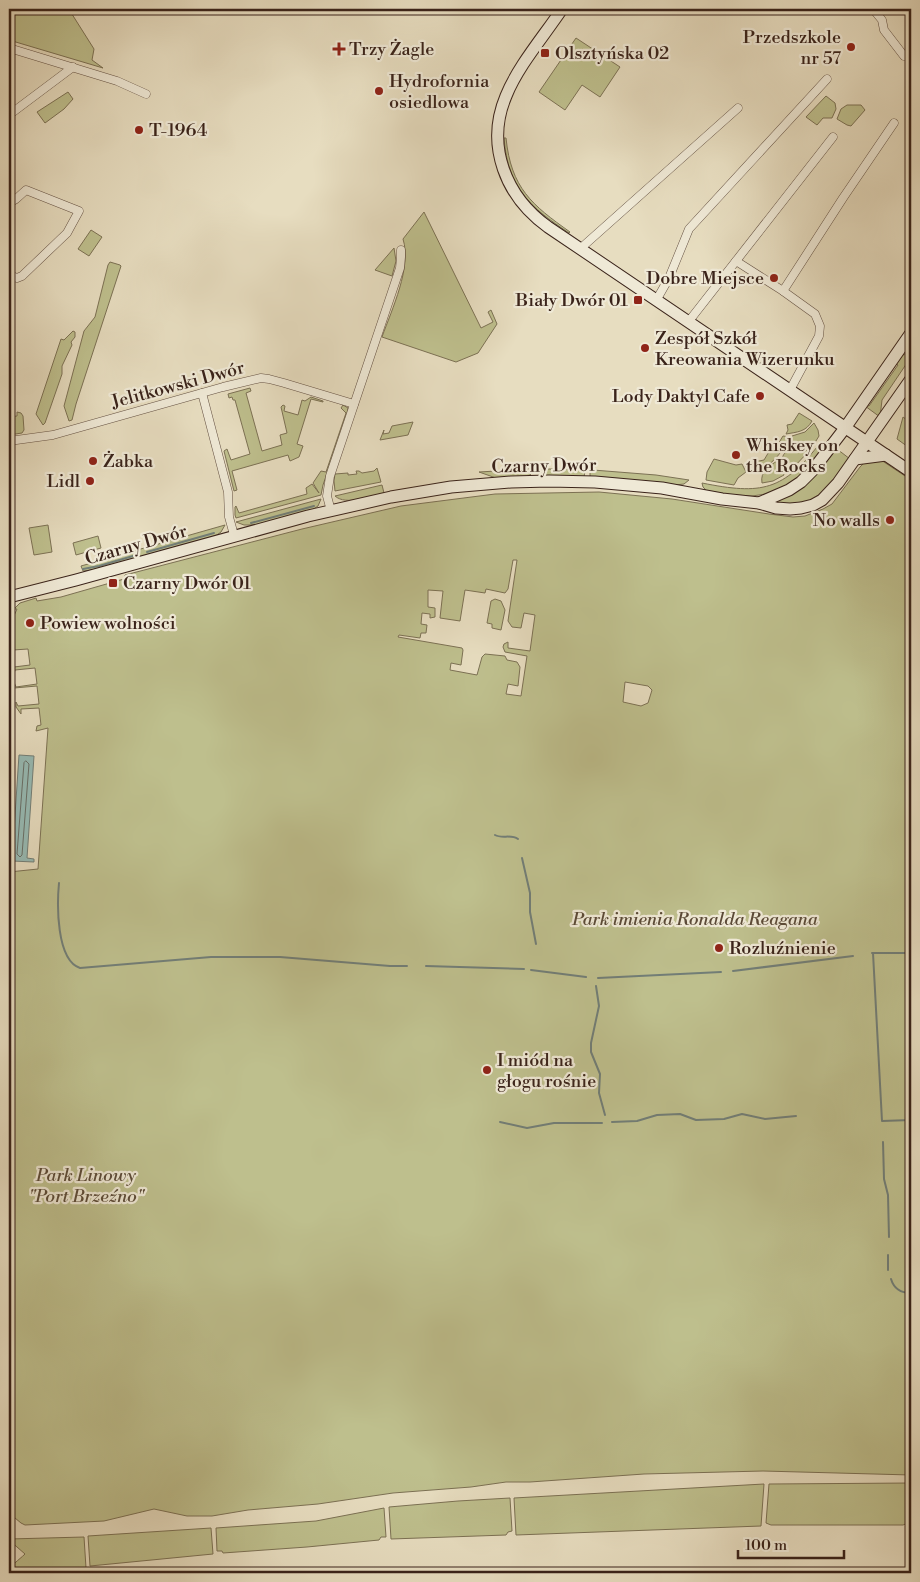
<svg xmlns="http://www.w3.org/2000/svg" width="920" height="1582" font-family="'Libre Bodoni',serif">
  <rect width="100%" height="100%" fill="#e7ddc0"/>
  <filter id="stains"><feTurbulence type="fractalNoise" baseFrequency=".004" numOctaves="4"/><feColorMatrix values="0 0 0 0 .2 0 0 0 0 .09 0 0 0 0 .02 0 0 0 .5 -.17"/></filter>
  <radialGradient id="worn" r=".72"><stop offset=".6" stop-color="#630" stop-opacity="0"/><stop offset="1" stop-color="#630" stop-opacity=".3"/></radialGradient>
  <!-- green -->
  <g fill="#bebf8d" stroke="#7c7154" fill-rule="evenodd">
    <polygon points="9,9 71,9 70,11 94,49 92,60 103,68 9,40"/>
    <polygon points="576,38 620,67 600,97 582,85 565,110 539,92"/>
    <polygon points="68,92 73,99 64,109 45,123 37,112"/>
    <polygon points="826,96 835,103 836,109 832,118 823,118 817,125 806,117"/>
    <polygon points="847,105 861,105 865,110 851,126 847,125 837,119 841,109"/>
    <path d="M504,138H506C511,188 532,205 570,232L569,233C530,207 508,189 504,138Z"/>
    <path d="M424,212L481,328L493,322L488,312L491,310L497,324L478,353L456,362L382,337C392,309 412,267 403,239Z"/>
    <polygon points="91,230 102,237 89,256 78,249"/>
    <polygon points="394,248 396,261 392,276 375,270"/>
    <polygon points="110,262 120,265 121,266 76,404 72,420 69,421 64,406 84,331 95,317 108,265"/>
    <polygon points="73,331 75,332 75,337 71,342 72,345 62,366 62,374 45,423 43,425 36,414 61,339 64,340"/>
    <polygon points="905,354 910,356 911,357 882,400 880,417 865,406 866,405 869,406 898,365 895,363 899,357"/>
    <polygon points="250,388 251,391 246,393 262,451 282,445 280,435 287,433 281,407 283,405 285,406 284,411 298,415 302,400 305,401 311,397 323,401 323,402 311,399 297,444 303,446 299,457 290,461 288,455 232,471 237,490 234,491 224,451 227,449 231,460 250,454 235,400 233,400 232,397 229,398 228,394"/>
    <polygon points="343,405 348,408 347,413 323,485 321,495 236,518 235,515 235,507 236,506 239,513 307,494 306,488 312,484 319,493 313,483 321,471 326,472 346,413 341,408"/>
    <polygon points="17,412 21,413 23,416 24,430 22,433 9,435 9,417 17,416"/>
    <path d="M799,413L812,421C806,432 797,432 786,434L788,430L787,425L792,424Z"/>
    <polygon points="903,417 911,423 911,449 897,439"/>
    <polygon points="413,422 408,435 380,440 384,430 383,434 389,433 392,426"/>
    <polygon points="814,423 818,430 819,436 811,449 798,444 789,445 792,436 805,432"/>
    <path d="M783,436L790,437C784,450 765,477 747,469L745,464L764,460L770,450L775,449Z"/>
    <path d="M821,442H825L819,456L795,482L766,494L752,496L734,495L707,491L703,487L702,483C762,495 783,491 821,442Z"/>
    <path d="M797,447L809,451L793,468L786,473C778,461 782,449 797,447Z"/>
    <path d="M837,449L850,459C825,491 820,507 775,504L776,501C802,493 820,469 837,449Z"/>
    <polygon points="714,459 736,465 742,464 746,472 738,478 734,485 706,480 707,472"/>
    <path d="M778,460L784,475L773,481L762,483C760,471 769,467 778,460Z"/>
    <path d="M881,460L911,480V1475L763,1471L644,1474L530,1482H506L471,1487L393,1493L318,1504L248,1510L212,1516H187L154,1509L104,1521L25,1525L21,1523L9,1513V872L38,869L48,728L36,731L37,726L41,725L39,708L21,709V714L16,707V702L18,706L39,704L37,686L14,688V682L16,687L37,684L35,668L15,670L14,674L12,675L11,664L12,662L14,667L30,665L28,649L13,650V618L17,609H14L20,603L36,598L37,601L61,597L110,583L111,585L116,584V581L125,579V575L302,529L401,506L495,494L599,492L672,499L769,514L793,517L805,516L823,509L832,504L860,467L865,462ZM513,560H517L508,621L512,627L521,628L524,613L535,615L530,651L508,648V642L504,644L503,647L505,652L527,656L521,696L506,694L508,684L518,686L520,667L517,662L507,660L505,656L485,654L482,657L477,675L450,670L451,663L461,665L463,650L462,648L398,637L399,635L420,638L421,633H426L427,625L421,624L422,613L430,614V618L435,617V608L428,607V590L443,591L440,618L460,621L465,590L485,593L486,589L505,593L508,589ZM625,682L648,686L652,690L648,703L641,706L623,702Z"/>
    <polygon points="377,468 381,482 335,491 334,481 335,474 348,473 348,475 357,474 356,471 359,471 362,473 374,471"/>
    <polygon points="531,469 531,474 527,477 496,478 479,472"/>
    <polygon points="541,469 582,469 585,471 584,477 548,477 542,473"/>
    <polygon points="593,470 656,475 689,480 684,484 675,485 592,477 590,476 590,472"/>
    <path d="M382,485L384,493C371,496 346,506 335,496Z"/>
    <polygon points="321,499 318,506 312,510 255,525 244,525 236,522"/>
    <polygon points="48,525 52,552 34,555 29,528"/>
    <polygon points="225,525 221,532 214,537 106,568 83,571 81,566"/>
    <polygon points="98,536 101,548 76,555 73,543"/>
    <polygon points="495,599 501,601 505,610 501,630 492,628 492,624 487,623 491,601"/>
    <polygon points="911,1483 911,1522 903,1525 771,1525 766,1523 769,1484"/>
    <polygon points="764,1484 761,1526 516,1535 514,1498"/>
    <polygon points="510,1498 512,1531 508,1532 506,1535 391,1539 389,1507 458,1501"/>
    <polygon points="384,1508 386,1537 381,1537 379,1540 307,1547 223,1553 222,1551 217,1551 216,1528 316,1521"/>
    <polygon points="211,1528 213,1554 90,1566 88,1536"/>
    <path d="M84,1537L86,1568L9,1573C9,1566 19,1560 25,1554L9,1540V1539Z"/>
  </g>
  <!-- water -->
  <polygon fill="#97bbb5" stroke="#727e77" points="19,755 34,756 27,858 34,859 34,862 12,861"/>
  <g fill="none" stroke-linecap="round" stroke-linejoin="round">
    <!-- shore -->
    <polygon stroke="#686f68" stroke-width="1" points="26,761 29,764 22,855 20,857 17,854 24,763"/>
    <!-- stream -->
    <g stroke="#727e77" stroke-width="2">
      <polyline points="251,523 314,506"/>
      <polyline points="147,552 214,533"/>
      <polyline points="83,569 99,566 133,556"/>
      <path d="M495,835C502,839 511,834 518,839"/>
      <polyline points="522,858 530,893 530,912 536,944"/>
      <path d="M59,883C57,904 56,960 80,968L211,957H280L390,966H407"/>
      <polyline points="872,953 911,953"/>
      <polyline points="873,953 882,1121 911,1120"/>
      <polyline points="426,966 524,969"/>
      <polyline points="531,970 586,977"/>
      <polyline points="733,971 853,956"/>
      <polyline points="598,978 721,972"/>
      <polyline points="596,986 599,1006 591,1043 591,1052 600,1074 599,1093 605,1115"/>
      <polyline points="500,1122 527,1128 554,1123 602,1123"/>
      <polyline points="612,1122 637,1121 657,1115 680,1114 696,1120 724,1119 742,1114 765,1119 796,1116"/>
      <polyline points="883,1142 884,1179 888,1195 889,1237"/>
      <polyline points="888,1270 888,1255"/>
      <path d="M891,1279C894,1289 901,1293 911,1293"/>
    </g>
    <defs>
      <g id="street">
        <polyline points="873,9 882,20 884,30 904,56"/>
        <polyline points="9,48 117,81 146,94"/>
        <polyline points="9,115 73,67"/>
        <polyline points="9,203 16,199 26,190 79,211 67,233 22,276 17,278 9,275"/>
        <polyline points="581,248 738,108"/>
        <polyline points="736,261 783,291"/>
        <polyline points="657,299 669,278 689,229 827,79"/>
        <polyline points="689,321 833,137"/>
        <polyline points="790,390 819,336 820,326 815,314 783,291 843,198 894,123"/>
        <polyline points="202,393 228,492 229,517 234,535"/>
        <polyline points="9,441 53,435 223,387 261,378 269,379 284,383 354,404"/>
        <polyline points="331,511 327,496 330,476 400,268 401,257 401,250"/>
      </g>
      <g id="secondary">
        <path d="M562,9C544,36 518,66 506,96C485,146 506,197 548,227L911,472"/>
        <polyline points="855,459 886,455"/>
        <polyline points="759,503 789,490 801,482 812,471 845,428 911,333"/>
        <polyline points="9,597 76,580 308,516 391,497 451,487 511,482 549,481 595,482 662,488 722,499 759,503 776,508 790,509 801,508 813,505 822,500 838,483 911,379"/>
      </g>
    </defs>
    <!-- street casing -->
    <use href="#street" stroke="#655244" stroke-width="9"/>
    <!-- secondary casing -->
    <use href="#secondary" stroke="#3a231a" stroke-width="13"/>
    <!-- street -->
    <use href="#street" stroke="#efe9d6" stroke-width="8"/>
    <!-- secondary -->
    <use href="#secondary" stroke="#efe9d6" stroke-width="11"/>
  </g>
  <!-- markers -->
  <g fill="#8f2418" stroke="#efe9d6" stroke-width="2">
    <circle cx="851" cy="47" r="5"/>
    <path d="M336.5 41.5h5v5h5v5h-5v5h-5v-5h-5v-5h5z"/>
    <rect x="540" y="48" width="10" height="10" rx="2.5"/>
    <circle cx="379" cy="91" r="5"/>
    <circle cx="139" cy="130" r="5"/>
    <circle cx="774" cy="278" r="5"/>
    <rect x="633" y="295" width="10" height="10" rx="2.5"/>
    <circle cx="645" cy="348" r="5"/>
    <circle cx="760" cy="396" r="5"/>
    <circle cx="736" cy="455" r="5"/>
    <circle cx="93" cy="461" r="5"/>
    <circle cx="90" cy="481" r="5"/>
    <circle cx="890" cy="520" r="5"/>
    <rect x="108" y="578" width="10" height="10" rx="2.5"/>
    <circle cx="30" cy="623" r="5"/>
    <circle cx="719" cy="948" r="5"/>
    <circle cx="487" cy="1070" r="5"/>
  </g>
  <g text-anchor="middle" dominant-baseline="central" stroke-width="4.5" stroke-linejoin="round" paint-order="stroke">
    <!-- poi labels -->
    <g font-size="18" fill="#3a231a" stroke="#efe9d6" text-anchor="start">
      <text x="841" y="37" text-anchor="end">Przedszkole<tspan x="841" dy="21">nr 57</tspan></text>
      <text x="349" y="49">Trzy Żagle</text>
      <text x="555" y="53">Olsztyńska 02</text>
      <text x="389" y="81">Hydrofornia<tspan x="389" dy="21">osiedlowa</tspan></text>
      <text x="149" y="130">T-1964</text>
      <text x="764" y="278" text-anchor="end">Dobre Miejsce</text>
      <text x="628" y="300" text-anchor="end">Biały Dwór 01</text>
      <text x="655" y="338">Zespół Szkół<tspan x="655" dy="21">Kreowania Wizerunku</tspan></text>
      <text x="750" y="396" text-anchor="end">Lody Daktyl Cafe</text>
      <text x="746" y="445">Whiskey on<tspan x="746" dy="21">the Rocks</tspan></text>
      <text x="103" y="461">Żabka</text>
      <text x="80" y="481" text-anchor="end">Lidl</text>
      <text x="880" y="520" text-anchor="end">No walls</text>
      <text x="123" y="583">Czarny Dwór 01</text>
      <text x="40" y="623">Powiew wolności</text>
      <text x="729" y="948">Rozluźnienie</text>
      <text x="497" y="1060">I miód na<tspan x="497" dy="21">głogu rośnie</tspan></text>
    </g>
    <!-- street labels -->
    <g font-size="18" fill="#3a231a" stroke="#efe9d6">
      <text transform="translate(178 385) rotate(-15)">Jelitkowski Dwór</text>
      <text transform="translate(544 466) rotate(-1)">Czarny Dwór</text>
      <text transform="translate(136 545) rotate(-16)">Czarny Dwór</text>
    </g>
    <!-- park labels -->
    <g font-size="18" font-style="italic" fill="#5b4a37" stroke="#efe9d6">
      <text x="695" y="919">Park imienia Ronalda Reagana</text>
      <text x="86" y="1175">Park Linowy<tspan x="86" dy="21">"Port Brzeźno"</tspan></text>
    </g>
  </g>
  <!-- margin -->
  <rect width="920" height="1582" fill="none" stroke="#e7ddc0" stroke-width="30"/>
  <rect x="10" y="10" width="900" height="1562" fill="none" stroke="#3a231a" stroke-width="2.5"/>
  <rect x="15" y="15" width="890" height="1552" fill="none" stroke="#3a231a"/>
  <!-- scale -->
  <path d="M738 1550v8h106v-8" fill="none" stroke="#3a231a" stroke-width="2.5"/>
  <text x="745" y="1550" font-size="15" fill="#3a231a" stroke="#efe9d6" stroke-width="4" paint-order="stroke">100 m</text>
  <rect width="100%" height="100%" filter="url(#stains)"/>
  <rect width="100%" height="100%" fill="url(#worn)"/>
</svg>
